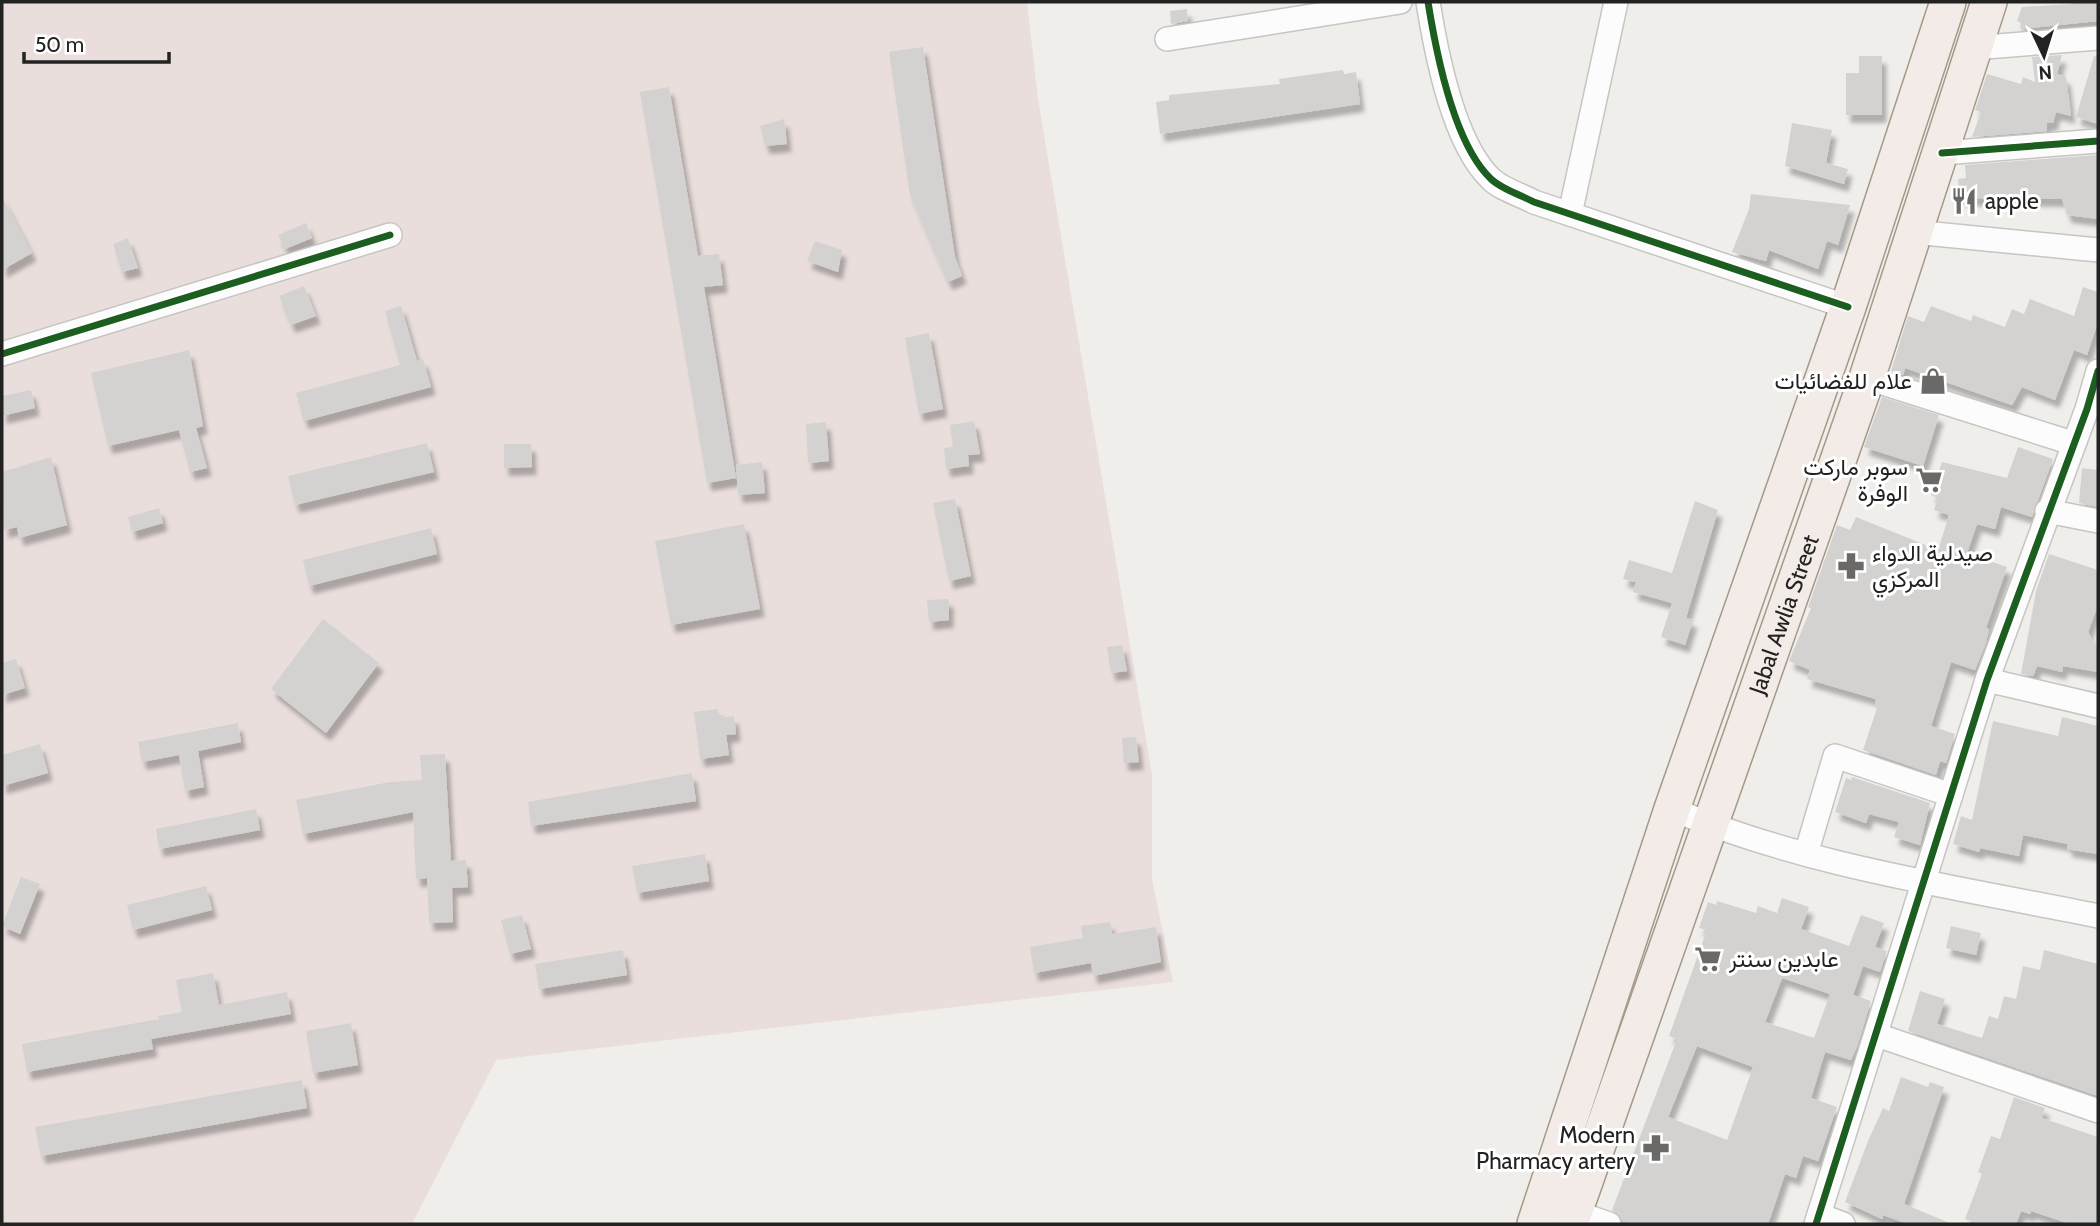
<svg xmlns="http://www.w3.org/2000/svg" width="2100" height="1226" font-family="Cabin,Vazirmatn,sans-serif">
  <defs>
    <filter id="shadow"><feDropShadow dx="4.5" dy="8" stdDeviation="2" flood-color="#0004"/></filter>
  </defs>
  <rect width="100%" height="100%" fill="#f0eeeb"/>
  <!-- military -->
  <polygon fill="#e9dedc" points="2,2 1027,2 1038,99 1152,775 1152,879 1173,982 496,1060 412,1224 2,1224"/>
  <!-- building -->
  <g fill="#d4d2d0" fill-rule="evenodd" filter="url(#shadow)">
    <polygon points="2073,2 2098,2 2098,21 2021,29 2021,23 2017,21 2022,7 2073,4"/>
    <polygon points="1187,9 1188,21 1171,24 1170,11"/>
    <polygon points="923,47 955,257 962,276 948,282 910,195 889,52"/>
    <polygon points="2062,55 2057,74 2066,77 2071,116 2056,112 2053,123 2047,123 2047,131 1972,137 1981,112 1975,110 1987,74 2021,84 2023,77 2035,82 2032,57"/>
    <polygon points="1859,56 1882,56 1882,115 1846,115 1846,73 1859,73"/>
    <polygon points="2094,56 2098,57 2098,124 2076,117"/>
    <polygon points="1343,70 1344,74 1356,72 1360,104 1160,134 1156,102 1169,100 1169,95 1280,84 1279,79"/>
    <polygon points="669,87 698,256 719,254 723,285 704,287 736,478 707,483 640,92"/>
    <polygon points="784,119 787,144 765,146 760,126"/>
    <polygon points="1792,123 1832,130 1826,163 1848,169 1844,184 1785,166"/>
    <polygon points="2098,155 2098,219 2067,215 2062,199 1959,198 1958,179 1966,178 1965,165"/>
    <polygon points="1751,194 1850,205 1838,245 1827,241 1818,269 1769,250 1766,261 1732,252 1749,209"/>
    <polygon points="2,197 32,253 2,270"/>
    <polygon points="306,223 312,238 285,249 278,235"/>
    <polygon points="128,238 138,268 122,272 113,244"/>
    <polygon points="815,241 842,250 838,272 807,261"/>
    <polygon points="304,286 316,316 291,325 279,296"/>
    <polygon points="2083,287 2098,292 2098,322 2087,355 2074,350 2055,400 2022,387 2012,405 1905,368 1903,375 1891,371 1908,316 1924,322 1931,306 1971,321 1973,315 2005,327 2012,309 2024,314 2030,299 2074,316"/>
    <polygon points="401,306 417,361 423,359 431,387 304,421 296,393 400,365 385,311"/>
    <polygon points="929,333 943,409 919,414 905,338"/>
    <polygon points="189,350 203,426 196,428 207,468 190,472 179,430 108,446 91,373"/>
    <polygon points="31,390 35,408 2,416 2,396"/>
    <polygon points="1882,397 1939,415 1923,466 1864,447"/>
    <polygon points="974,421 980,454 968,455 969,466 946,469 944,448 953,447 950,425"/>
    <polygon points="826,422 829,461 808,463 806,424"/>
    <polygon points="427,443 434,472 295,505 288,476"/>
    <polygon points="504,444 531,444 532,467 504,468"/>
    <polygon points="2018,447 2053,459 2032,517 2001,507 1995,529 1977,524 1967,553 2007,567 1986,628 1989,629 1986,643 1975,670 1951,662 1931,726 1955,734 1946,763 1940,761 1936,775 1863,750 1878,705 1875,704 1876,699 1807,679 1810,670 1789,661 1811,608 1808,607 1837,525 1850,530 1856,517 1938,550 1949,515 1934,510 1938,498 1931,495 1942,462 2007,478"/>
    <polygon points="51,457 67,525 19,538 17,527 4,530 2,472"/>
    <polygon points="762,462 765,493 738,495 736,465"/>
    <polygon points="2082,468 2098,470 2098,507 2079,503"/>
    <polygon points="955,499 971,576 949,581 933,503"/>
    <polygon points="1695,501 1718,510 1686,618 1693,620 1685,645 1661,637 1672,603 1633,592 1636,582 1623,579 1629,560 1672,573"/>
    <polygon points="159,508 163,523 132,532 128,517"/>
    <polygon points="744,524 760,609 671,625 655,541"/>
    <polygon points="431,528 437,554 309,586 303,560"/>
    <polygon points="2049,554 2098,570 2098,605 2088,632 2098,649 2098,672 2063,666 2062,672 2037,666 2033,676 2021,674 2036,591"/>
    <polygon points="949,599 949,620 929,622 927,600"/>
    <polygon points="323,619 379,663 326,733 271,689"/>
    <polygon points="1122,645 1127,671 1111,673 1107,647"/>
    <polygon points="16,659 25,688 2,695 2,663"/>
    <polygon points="718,709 719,718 734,716 736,734 726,735 729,755 700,759 694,712"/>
    <polygon points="2062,717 2098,726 2098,854 2067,849 2068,844 2023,835 2019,856 1980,848 1979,852 1953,844 1961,816 1972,820 1993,721 2058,736"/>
    <polygon points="238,723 241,742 198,751 204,787 185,791 179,755 142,762 138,742"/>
    <polygon points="1136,737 1139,762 1124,763 1122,738"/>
    <polygon points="40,744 48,773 2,786 2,755"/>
    <polygon points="445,754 451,861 466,860 468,887 452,888 453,922 429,923 427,878 416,879 413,812 303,834 296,800 390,782 422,780 420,755"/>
    <polygon points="692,773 696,801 531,826 528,802"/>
    <polygon points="1852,777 1930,803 1920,845 1894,837 1899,822 1869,814 1866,823 1835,812 1846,778 1851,780"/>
    <polygon points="256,809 260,830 159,849 156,829"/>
    <polygon points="705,854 709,881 637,893 632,866"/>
    <polygon points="21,877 40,884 20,934 2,926"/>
    <polygon points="206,886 212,910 133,930 127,905"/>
    <path d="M1782,898L1809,907L1801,929L1849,946L1861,915L1884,923L1875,947L1887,951L1880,972L1863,966L1853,995L1871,1001L1857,1047L1851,1060L1825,1052L1811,1098L1837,1107L1818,1161L1803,1156L1796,1178L1785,1174L1768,1224H1631L1623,1221L1612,1210L1677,1039L1669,1036L1707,930L1699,928L1708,902L1716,905L1717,901L1756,913L1758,906L1777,913ZM1782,978L1830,994L1814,1038L1765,1022ZM1697,1046L1753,1067L1727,1140L1668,1117Z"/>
    <polygon points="522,915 531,949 510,954 501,920"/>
    <polygon points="1110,922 1112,934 1156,927 1161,962 1093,976 1091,963 1034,973 1030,947 1083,938 1081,926"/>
    <polygon points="1951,926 1981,933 1976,955 1946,948"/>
    <polygon points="623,950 627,975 539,989 535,964"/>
    <polygon points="2044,950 2098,964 2098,1096 1908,1031 1920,991 1945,999 1937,1024 1982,1038 1989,1016 1998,1019 2004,996 2016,999 2023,966 2040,970"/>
    <polygon points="213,973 219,1005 287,992 291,1014 151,1039 153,1049 27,1072 22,1044 159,1019 158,1016 182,1012 176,980"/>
    <polygon points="351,1023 358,1065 313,1073 306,1031"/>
    <polygon points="1901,1077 1928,1087 1930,1082 1944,1087 1904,1204 1952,1224 1908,1224 1883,1215 1882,1219 1845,1202 1868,1141 1883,1108 1889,1111"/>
    <polygon points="302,1080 307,1108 41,1156 35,1127"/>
    <polygon points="2014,1097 2045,1108 2042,1118 2098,1137 2098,1224 2070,1224 2031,1211 2030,1214 2021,1211 2016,1224 1980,1224 1965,1219 1982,1174 1978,1172 1991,1136 2000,1139"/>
  </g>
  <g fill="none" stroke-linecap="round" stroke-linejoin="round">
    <defs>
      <g id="street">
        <path d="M1428,2C1436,52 1453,143 1491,179C1501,189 1521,195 1534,202L1848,307"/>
        <polyline points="1167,39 1400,2"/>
        <polyline points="1973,48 2098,38"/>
        <polyline points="1942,153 2098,141"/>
        <polyline points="1570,214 1616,2"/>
        <polyline points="1914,232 2098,250"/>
        <polyline points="2,354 390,235"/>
        <polyline points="1867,378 2072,443"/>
        <polyline points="2047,511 2098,521"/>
        <polyline points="1987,680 2098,706"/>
        <path d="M1672,809C1806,866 1956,887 2098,916"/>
        <polyline points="1806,854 1835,756 1951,795"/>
        <polyline points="1877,1035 2098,1111"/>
        <polyline points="1574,1212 1609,1224"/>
        <polyline points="1819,1215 1843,1224"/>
        <polyline points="1816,1224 1987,680 2087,409 2098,371"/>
      </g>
      <g id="primary">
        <polyline points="1535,1224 1672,809 1848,307 1948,2"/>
        <path id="s1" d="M1570,1224L1867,378L1989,2"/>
      </g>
    </defs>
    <!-- street casing -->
    <use href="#street" stroke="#c6c5c3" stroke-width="26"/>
    <!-- primary casing -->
    <use href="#primary" stroke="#a69887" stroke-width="38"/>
    <!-- street -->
    <use href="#street" stroke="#fdfcfc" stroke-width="23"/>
    <!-- primary -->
    <use href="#primary" stroke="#f2ebe7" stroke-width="35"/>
    <defs>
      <g id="cycleway">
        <path d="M1428,2C1436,52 1453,143 1491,179C1501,189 1521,195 1534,202L1848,307"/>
        <polyline points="1942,153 2098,141"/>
        <polyline points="2,354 390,235"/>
        <polyline points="1816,1224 1987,680 2087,409 2098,371"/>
      </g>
    </defs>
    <!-- cycleway casing -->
    <use href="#cycleway" stroke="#fff" stroke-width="11"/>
    <!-- cycleway -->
    <use href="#cycleway" stroke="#1b5e20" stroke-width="7"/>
  </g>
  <!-- icons -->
  <defs>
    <symbol id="restaurant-bare" viewBox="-9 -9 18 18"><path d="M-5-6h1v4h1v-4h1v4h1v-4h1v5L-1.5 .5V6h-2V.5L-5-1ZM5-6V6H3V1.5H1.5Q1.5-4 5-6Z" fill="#6a6968" stroke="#fff" stroke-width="2.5" paint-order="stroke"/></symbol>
    <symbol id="shop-bare" viewBox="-9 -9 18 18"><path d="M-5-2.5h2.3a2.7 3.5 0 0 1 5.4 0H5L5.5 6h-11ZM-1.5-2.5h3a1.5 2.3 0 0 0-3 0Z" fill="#6a6968" stroke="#fff" stroke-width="2.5" paint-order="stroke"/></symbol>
    <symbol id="supermarket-bare" viewBox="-9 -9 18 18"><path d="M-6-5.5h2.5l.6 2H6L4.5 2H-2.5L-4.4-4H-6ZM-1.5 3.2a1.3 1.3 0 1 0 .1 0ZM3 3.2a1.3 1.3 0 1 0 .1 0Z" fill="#6a6968" stroke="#fff" stroke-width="2.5" paint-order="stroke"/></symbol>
    <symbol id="pharmacy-bare" viewBox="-9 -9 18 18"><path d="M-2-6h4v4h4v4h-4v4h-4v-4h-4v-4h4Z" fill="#6a6968" stroke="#fff" stroke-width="2.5" paint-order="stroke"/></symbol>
  </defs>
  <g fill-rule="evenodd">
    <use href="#restaurant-bare" x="1945" y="182" width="38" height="38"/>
    <use href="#shop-bare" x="1914" y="362" width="38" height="38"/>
    <use href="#supermarket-bare" x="1910" y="461" width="38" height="38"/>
    <use href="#pharmacy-bare" x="1832" y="547" width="38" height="38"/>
    <use href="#supermarket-bare" x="1689" y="940" width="38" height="38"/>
    <use href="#pharmacy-bare" x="1637" y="1129" width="38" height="38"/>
  </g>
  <g text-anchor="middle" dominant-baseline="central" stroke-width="6" stroke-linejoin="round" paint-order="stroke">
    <!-- poi labels -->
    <g font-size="23" fill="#222" stroke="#fff" text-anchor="start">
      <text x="1985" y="201">apple</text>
      <text x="1912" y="381" text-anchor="end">علام للفضائيات</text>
      <text x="1908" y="467" text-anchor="end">سوبر ماركت<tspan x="1908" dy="26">الوفرة</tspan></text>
      <text x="1872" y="553">صيدلية الدواء<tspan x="1872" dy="26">المركزي</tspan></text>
      <text x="1729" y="959">عابدين سنتر</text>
      <text x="1635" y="1135" text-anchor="end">Modern<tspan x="1635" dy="26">Pharmacy artery</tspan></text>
    </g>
    <!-- street labels -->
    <g font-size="23" fill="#222" stroke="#fff">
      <text stroke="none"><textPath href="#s1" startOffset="646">Jabal Awlia Street</textPath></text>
    </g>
  </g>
  <!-- border -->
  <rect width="2100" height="1226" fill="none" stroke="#222222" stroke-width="7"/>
  <!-- north arrow -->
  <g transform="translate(2044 56) rotate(176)" stroke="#ffffff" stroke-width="5" paint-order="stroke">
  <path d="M0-5L12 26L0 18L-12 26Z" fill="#222222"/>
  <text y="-10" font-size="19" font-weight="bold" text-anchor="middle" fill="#222222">N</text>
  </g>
  <!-- scale -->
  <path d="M24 52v10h145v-10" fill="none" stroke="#222222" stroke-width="3.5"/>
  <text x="35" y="52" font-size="21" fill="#222222" stroke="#ffffff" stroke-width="5" paint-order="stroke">50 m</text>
</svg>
